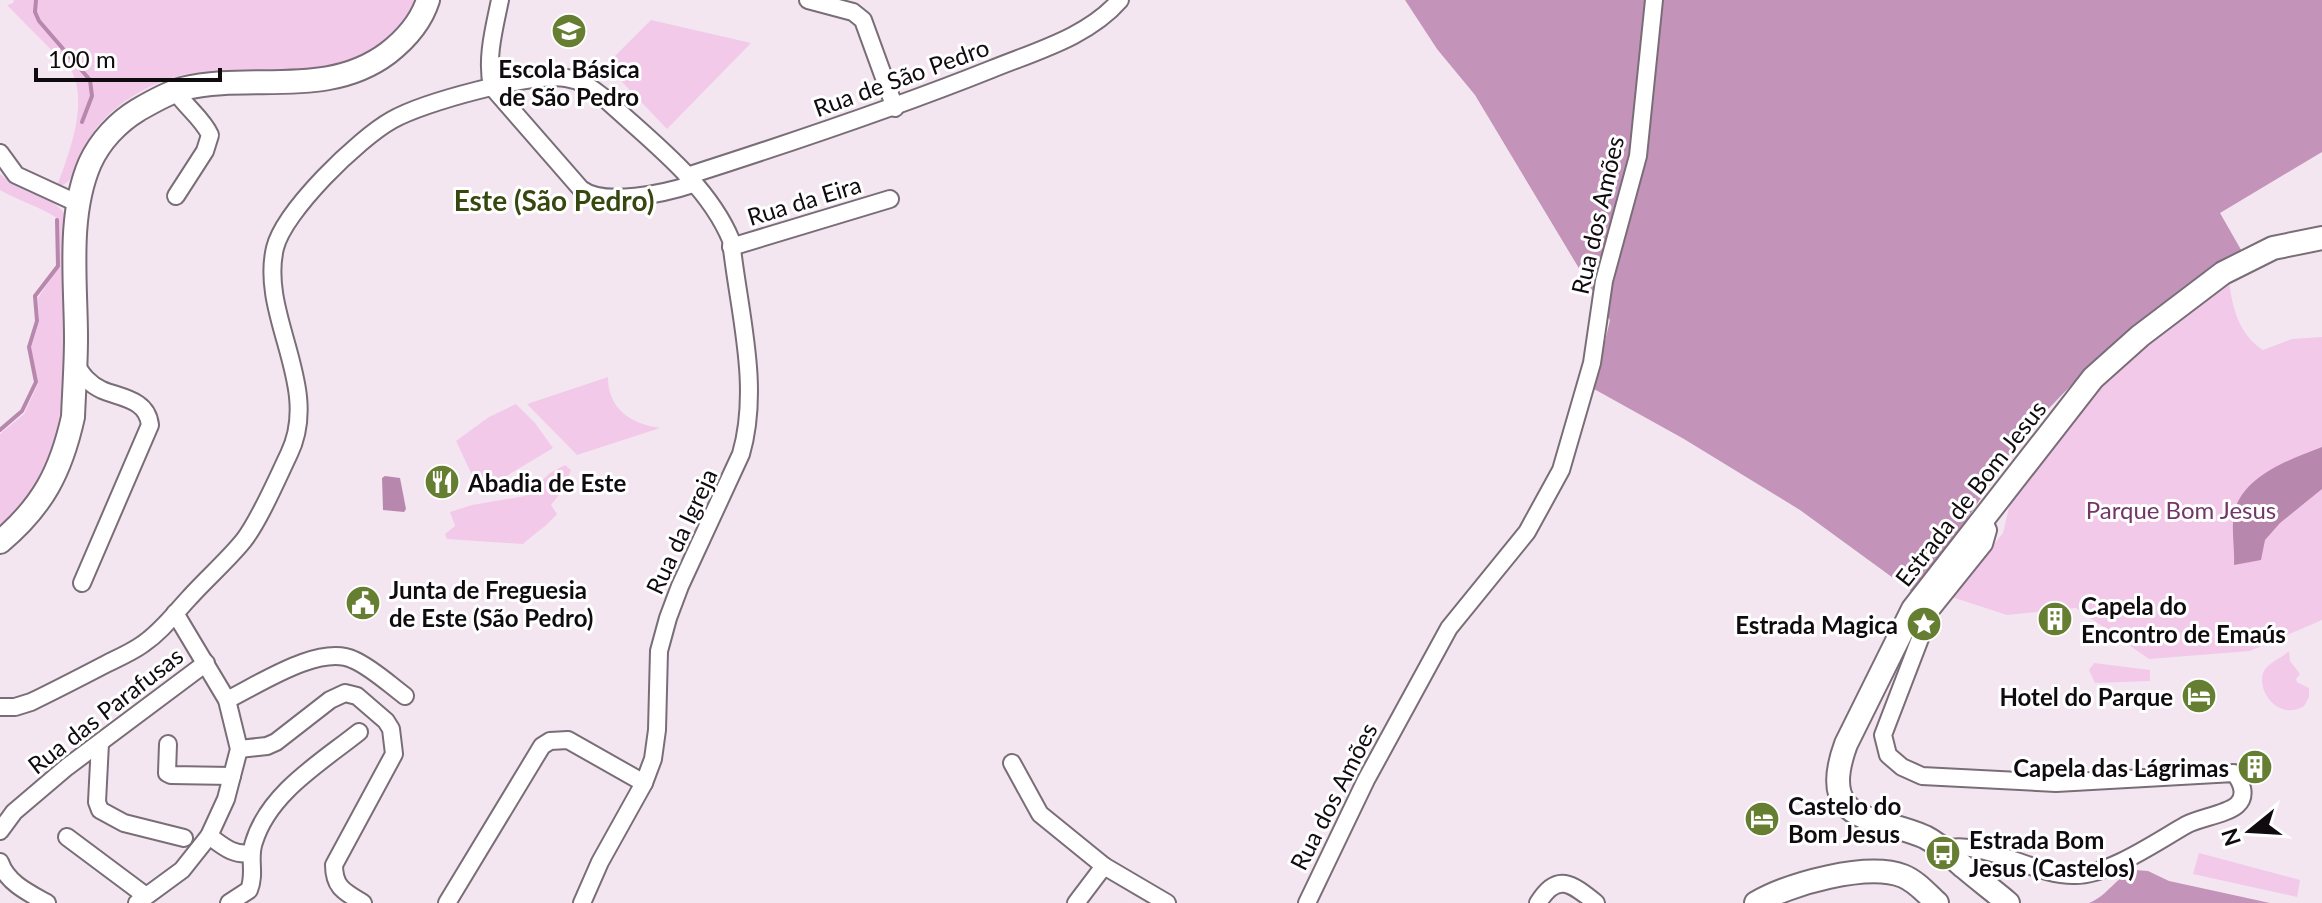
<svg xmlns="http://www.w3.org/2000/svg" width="2322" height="903" font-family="Lato,sans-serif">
  <rect width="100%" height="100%" fill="#f3e6f0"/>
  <!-- green -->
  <g fill="#f3c9ea">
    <path d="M14,0H418C375,80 303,67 225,71C210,72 196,72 182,75C150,83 115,103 95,130C83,146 80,178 61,186H57C69,154 89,102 71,70L7,5L13,3Z"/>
    <polygon points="651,20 751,43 667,129 606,65"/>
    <path d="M0,174C19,191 53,194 66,216C65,288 75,410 42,474C32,495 16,512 0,528V434L24,414L38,384L31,348L39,322L38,298L59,266V220C52,212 13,198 0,190Z"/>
    <path d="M2229,282C2233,310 2239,334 2263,350L2292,339L2322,337V620L2250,651L2149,659L2076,608L2007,615L1952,597L2003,533L2012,495L2096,389L2143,345L2186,311Z"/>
    <path d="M608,377C608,409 631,424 660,428L577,455L527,404Z"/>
    <polygon points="516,404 535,423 553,448 480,492 456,441 489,417"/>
    <path d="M565,465L571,470L563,490L551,505L557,514C547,526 534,534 523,544L447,539L445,534L455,526L450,512L472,505L525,496L550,473Z"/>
    <path d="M2289,651L2290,661L2300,674L2296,679L2297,682L2309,688V697L2304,706C2278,722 2255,689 2264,671C2269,662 2282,658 2289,651Z"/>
    <polygon points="2094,663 2150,670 2150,681 2095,683 2089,670"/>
    <polygon points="2199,853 2300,880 2297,897 2193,874"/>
  </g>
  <!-- forest -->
  <g fill="#c493ba">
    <polygon points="1405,0 2322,0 2322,152 2220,213 2244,255 2205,275 2169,299 2084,372 2022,436 1949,546 1911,591 1800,510 1684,439 1594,389 1610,320 1475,95 1437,49"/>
    <path d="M2135,870L2148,871L2169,881L2270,903H2089C2108,896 2116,876 2135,870Z"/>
  </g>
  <!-- water -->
  <g fill="#b787ae">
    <path d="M2322,447V489L2280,523L2265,540L2261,560L2234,565C2235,549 2231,530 2234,514C2241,476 2291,459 2322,447Z"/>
    <polygon points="385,476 400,478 406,509 404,512 383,510 382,478"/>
  </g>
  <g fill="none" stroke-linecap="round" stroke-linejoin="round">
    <!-- stream -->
    <g stroke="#b787ae" stroke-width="4">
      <polyline points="36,0 35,12 39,21 90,80 92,96 82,122"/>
      <polyline points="0,430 22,411 36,382 29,347 37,321 35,296 58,266 57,220"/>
    </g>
    <defs>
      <g id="minor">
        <path d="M500,0C494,29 486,58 492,87L581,189C604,207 666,193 693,184"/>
        <polyline points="808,0 853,12 863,20 895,108"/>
        <polyline points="0,153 16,175 79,204"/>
        <path d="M687,176C790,143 892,109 992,69C1036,51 1088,37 1120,0"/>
        <path d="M176,196L205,151L210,135C203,119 186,107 176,92"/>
        <polyline points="731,247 890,199"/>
        <path d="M75,363C82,375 89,384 102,390C121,398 147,399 150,425L82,583"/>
        <path d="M227,700C258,685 320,643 354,660C372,668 389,684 405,696"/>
        <path d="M0,707H15L31,702C56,690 81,677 106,664C118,658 132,652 143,644C162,631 175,613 190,597C207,578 228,560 244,540C260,519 277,479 289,454C322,386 259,316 275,248C284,211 358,139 392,120C424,102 530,73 566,78C581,80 592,88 603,97C648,139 707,182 731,240C738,309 761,385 741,454L680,586L668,618L659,651L657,730L653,759L644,783L600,862L582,903"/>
        <polyline points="100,743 97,802 100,810 124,823 184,838"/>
        <polyline points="168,744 167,773 171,775 232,776"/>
        <path d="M239,749L267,746L276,742L330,700L345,693L357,696L386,721L391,729L394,754L334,865C334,888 345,892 363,903"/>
        <polyline points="1012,763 1040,814 1104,866 1167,903"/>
        <polyline points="0,831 14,812 67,767 206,663"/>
        <path d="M209,836C223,846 233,856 251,853"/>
        <polyline points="67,837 146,896"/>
        <path d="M1944,849C1985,839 2034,876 2075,875C2109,875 2156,842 2186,825C2199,818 2227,814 2237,805C2247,796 2242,782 2234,773L2056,783L1922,776L1902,767L1888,755L1883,735L1931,610L1984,544L1988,530L1983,519"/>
        <path d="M0,862C7,883 29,893 47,903"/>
        <polyline points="137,903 182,870 209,836 226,799 239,749 227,700 175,613"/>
        <path d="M229,903L249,890C256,873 248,858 254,842C269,793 320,763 359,732"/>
        <polyline points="447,903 542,746 550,741 568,740 644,783"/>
        <polyline points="1076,903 1104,866"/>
        <polyline points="1307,903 1366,780 1449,628 1527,532 1561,470 1592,363 1604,281 1638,156 1654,0"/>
        <path d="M1538,903C1557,872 1571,883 1596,903"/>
      </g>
      <g id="major">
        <path d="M0,542C43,506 61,471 73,417C74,391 76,364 76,338C76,282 67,216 90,163C100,141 118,122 138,110C152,102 167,93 182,89C251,72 327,99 388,53C406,39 421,22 428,0"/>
        <path d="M1756,903C1789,884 1867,862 1903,876C1916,881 1927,894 1937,903"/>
        <path d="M2008,903C1994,891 1979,880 1965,868C1952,857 1941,845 1925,837C1876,815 1816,826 1846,744L1913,609L2093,378L2140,336L2223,273L2273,248L2322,238"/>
      </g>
    </defs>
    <!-- minor casing -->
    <use href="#minor" stroke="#796e77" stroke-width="20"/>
    <!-- major casing -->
    <use href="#major" stroke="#796e77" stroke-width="26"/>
    <!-- minor -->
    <use href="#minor" stroke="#fff" stroke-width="16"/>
    <!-- major -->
    <use href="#major" stroke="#fff" stroke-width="22"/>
  </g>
  <!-- icons -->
  <defs>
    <symbol id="school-disc" viewBox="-11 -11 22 22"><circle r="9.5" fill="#667e31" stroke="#fff"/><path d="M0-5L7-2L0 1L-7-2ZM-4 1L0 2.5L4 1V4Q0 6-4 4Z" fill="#fff"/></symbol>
    <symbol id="restaurant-disc" viewBox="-11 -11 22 22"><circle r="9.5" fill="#667e31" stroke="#fff"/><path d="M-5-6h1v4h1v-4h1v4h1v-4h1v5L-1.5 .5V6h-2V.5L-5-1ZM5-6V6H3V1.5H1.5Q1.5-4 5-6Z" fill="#fff"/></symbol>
    <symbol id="civic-disc" viewBox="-11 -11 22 22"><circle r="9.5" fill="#667e31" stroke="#fff"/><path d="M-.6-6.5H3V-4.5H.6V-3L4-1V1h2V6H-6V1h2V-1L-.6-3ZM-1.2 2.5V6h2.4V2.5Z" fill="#fff"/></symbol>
    <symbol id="building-disc" viewBox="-11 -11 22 22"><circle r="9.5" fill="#667e31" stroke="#fff"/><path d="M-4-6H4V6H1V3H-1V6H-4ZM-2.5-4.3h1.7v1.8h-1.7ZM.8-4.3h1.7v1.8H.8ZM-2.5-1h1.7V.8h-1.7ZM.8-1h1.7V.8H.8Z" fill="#fff"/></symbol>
    <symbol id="sight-disc" viewBox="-11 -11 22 22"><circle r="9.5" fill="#667e31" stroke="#fff"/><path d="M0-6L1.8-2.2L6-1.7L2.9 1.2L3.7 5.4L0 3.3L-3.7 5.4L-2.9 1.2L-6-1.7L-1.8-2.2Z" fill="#fff"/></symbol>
    <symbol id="hotel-disc" viewBox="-11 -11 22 22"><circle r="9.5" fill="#667e31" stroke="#fff"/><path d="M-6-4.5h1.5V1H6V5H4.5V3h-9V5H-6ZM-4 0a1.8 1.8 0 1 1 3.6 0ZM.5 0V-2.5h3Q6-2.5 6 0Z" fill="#fff"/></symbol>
    <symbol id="bus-disc" viewBox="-11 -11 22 22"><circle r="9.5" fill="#667e31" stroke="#fff"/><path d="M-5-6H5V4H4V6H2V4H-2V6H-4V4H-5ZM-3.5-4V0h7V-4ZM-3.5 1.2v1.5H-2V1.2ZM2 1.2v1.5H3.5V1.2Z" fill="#fff"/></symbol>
  </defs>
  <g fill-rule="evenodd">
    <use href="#school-disc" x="549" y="11" width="40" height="40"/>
    <use href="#restaurant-disc" x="422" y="462" width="40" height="40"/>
    <use href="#civic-disc" x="343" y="583" width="40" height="40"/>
    <use href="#building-disc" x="2035" y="599" width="40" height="40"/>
    <use href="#sight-disc" x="1904" y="604" width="40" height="40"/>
    <use href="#hotel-disc" x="2179" y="676" width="40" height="40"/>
    <use href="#building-disc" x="2235" y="747" width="40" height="40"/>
    <use href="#hotel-disc" x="1742" y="799" width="40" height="40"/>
    <use href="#bus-disc" x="1923" y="833" width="40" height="40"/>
  </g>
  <g text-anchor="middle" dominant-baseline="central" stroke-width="6" stroke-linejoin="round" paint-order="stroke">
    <!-- poi labels -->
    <g font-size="24" font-weight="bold" fill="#100b0f" stroke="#fff" text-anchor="start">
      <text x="569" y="68" text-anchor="middle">Escola Básica<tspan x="569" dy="28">de São Pedro</tspan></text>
      <text x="468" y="482">Abadia de Este</text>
      <text x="389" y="589">Junta de Freguesia<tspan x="389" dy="28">de Este (São Pedro)</tspan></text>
      <text x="2081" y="605">Capela do<tspan x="2081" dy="28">Encontro de Emaús</tspan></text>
      <text x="1898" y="624" text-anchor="end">Estrada Magica</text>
      <text x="2173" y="696" text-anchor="end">Hotel do Parque</text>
      <text x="2229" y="767" text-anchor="end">Capela das Lágrimas</text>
      <text x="1788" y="805">Castelo do<tspan x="1788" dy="28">Bom Jesus</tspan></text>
      <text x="1969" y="839">Estrada Bom<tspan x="1969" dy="28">Jesus (Castelos)</tspan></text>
    </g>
    <!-- street labels -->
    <g font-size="24" fill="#100b0f" stroke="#fff">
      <text transform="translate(901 77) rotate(-20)">Rua de São Pedro</text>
      <text transform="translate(804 200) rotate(-17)">Rua da Eira</text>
      <text transform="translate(1597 215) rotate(-77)">Rua dos Amões</text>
      <text transform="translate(1970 493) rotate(-52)">Estrada de Bom Jesus</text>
      <text transform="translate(681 531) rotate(-65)">Rua da Igreja</text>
      <text transform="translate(105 710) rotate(-38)">Rua das Parafusas</text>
      <text transform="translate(1333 796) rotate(-63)">Rua dos Amões</text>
    </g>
    <!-- park labels -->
    <g font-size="24" fill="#723669" stroke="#fff">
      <text x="2181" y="509">Parque Bom Jesus</text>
    </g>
    <!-- quarter labels -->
    <g font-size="28" font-weight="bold" fill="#374710" stroke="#fff">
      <text x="554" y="200">Este (São Pedro)</text>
    </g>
  </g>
  <!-- north arrow -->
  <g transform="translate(2250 831) rotate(252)" stroke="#ffffff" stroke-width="6" paint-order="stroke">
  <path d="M0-6L14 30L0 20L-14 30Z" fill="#100b0f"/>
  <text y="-12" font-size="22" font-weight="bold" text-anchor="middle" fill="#100b0f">N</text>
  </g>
  <!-- scale -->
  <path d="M36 68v12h184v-12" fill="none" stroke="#100b0f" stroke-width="4"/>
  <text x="48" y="68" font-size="24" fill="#100b0f" stroke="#ffffff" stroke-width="6" paint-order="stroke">100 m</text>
</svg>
